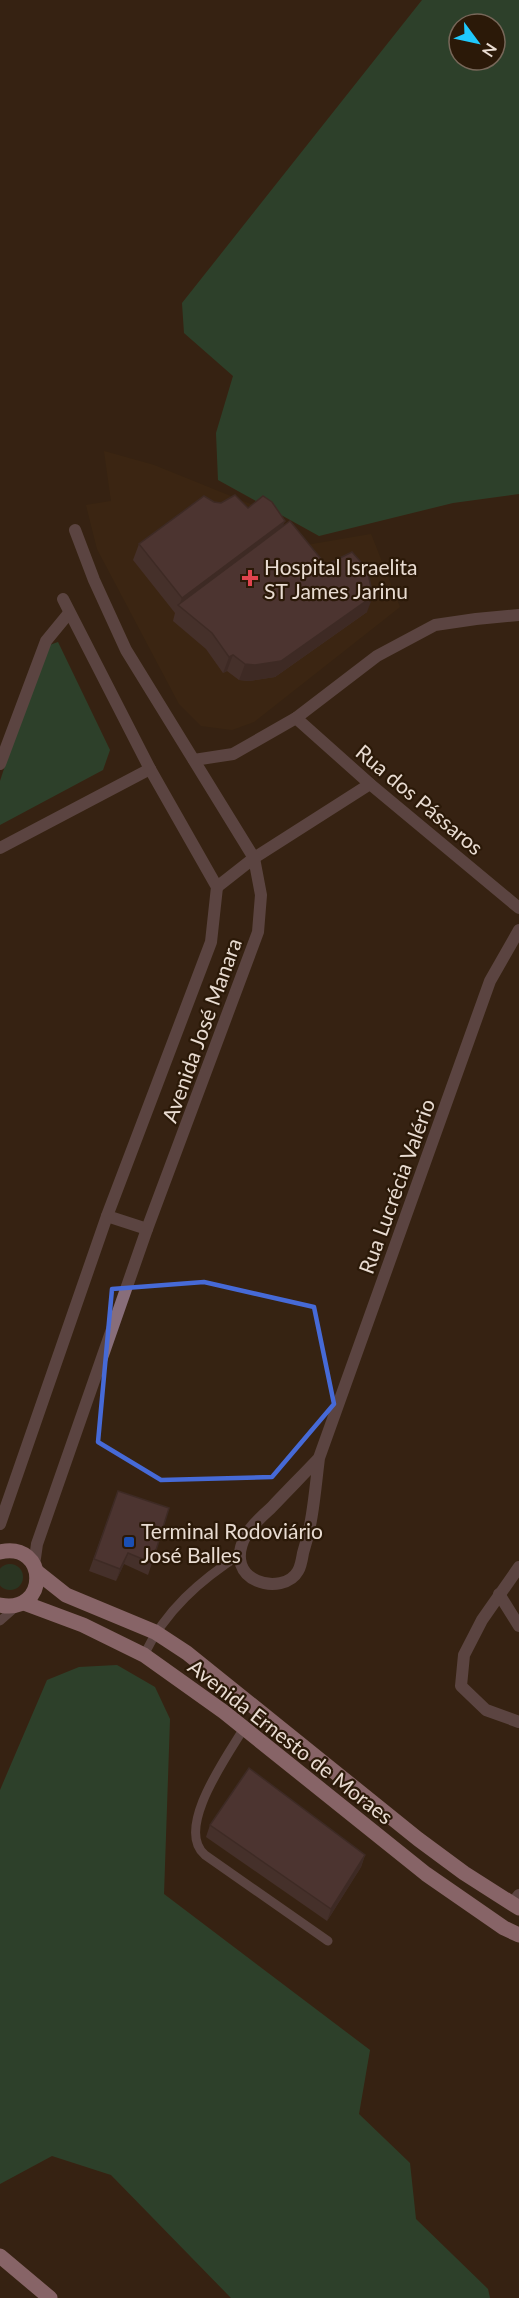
<svg xmlns="http://www.w3.org/2000/svg" width="519" height="2298" font-family="Lato,sans-serif">
  <rect width="100%" height="100%" fill="#362312"/>
  <!-- built -->
  <polygon fill="#412912" points="104,451 154,465 263,509 301,546 371,534 400,607 254,722 232,730 201,726 179,704 97,549 86,505 111,501"/>
  <!-- green -->
  <circle fill="#1c4d36" cx="10" cy="1577" r="13"/>
  <!-- forest -->
  <g fill="#236548" fill-rule="evenodd">
    <path d="M422,0H519V494L453,503L319,536L218,480L216,433L233,376L184,333L182,303ZM459,24H495V60H459Z"/>
    <polygon points="58,642 110,750 103,770 0,825 0,781 44,647"/>
    <polygon points="117,1665 155,1687 170,1719 164,1894 370,2050 359,2114 410,2163 416,2219 488,2289 490,2298 231,2298 111,2175 52,2156 0,2184 0,1790 47,1680 79,1667"/>
  </g>
  <g fill="none" stroke-linecap="round" stroke-linejoin="round">
    <!-- service -->
    <g stroke="#886e7a" stroke-width="9">
      <polyline points="0,1621 17,1606"/>
      <path d="M144,1655C165,1611 200,1580 241,1554"/>
      <path d="M244,1728C228,1755 174,1829 205,1855L328,1941"/>
    </g>
    <!-- minor -->
    <g stroke="#886e7a" stroke-width="12">
      <polyline points="296,718 370,784 519,908"/>
      <polyline points="194,760 233,754 296,718 377,656 435,625 476,619 519,615"/>
      <polyline points="0,764 46,641 69,613"/>
      <polyline points="0,848 150,769"/>
      <polyline points="217,887 254,858 370,784"/>
      <polyline points="107,1216 147,1229"/>
      <path d="M319,1458C303,1475 287,1491 271,1508C262,1516 252,1525 246,1535C220,1583 284,1597 298,1571C301,1566 302,1559 303,1553C313,1522 315,1490 319,1458L490,981L519,930"/>
      <polyline points="0,1524 107,1216 211,942 217,887 150,769 63,599"/>
      <polyline points="34,1565 37,1544 147,1229 258,932 261,895 254,858 126,650 94,580 75,530"/>
      <polyline points="519,1567 482,1620 464,1655 461,1686 486,1710 519,1722"/>
      <polyline points="499,1594 519,1626"/>
      <polyline points="512,1904 519,1895"/>
    </g>
    <!-- primary -->
    <g stroke="#e9b4ce" stroke-width="15">
      <path d="M0,1552C49,1541 49,1615 0,1605"/>
      <polyline points="37,1572 66,1595 155,1632 187,1653 418,1839 464,1873 519,1908"/>
      <polyline points="24,1603 83,1625 144,1655 224,1712 426,1874 504,1928 519,1935"/>
      <polyline points="0,2256 50,2298"/>
    </g>
  </g>
  <!-- wall -->
  <g fill="#584048">
    <polygon points="214,502 248,508 282,527 326,565 367,612 275,677 249,681 239,680 227,671 223,673 206,649 173,621 175,613 133,560 139,544"/>
    <polygon points="118,1491 152,1563 148,1575 124,1564 116,1581 89,1571"/>
    <polygon points="210,1825 365,1855 361,1867 327,1921 206,1837"/>
  </g>
  <!-- shaded-wall -->
  <g fill="#47343b">
    <polygon points="285,521 279,537 179,605 182,598"/>
    <polygon points="373,596 367,612 275,677 249,681 239,680 245,664"/>
    <polygon points="233,655 227,671 223,673 229,657"/>
    <polygon points="128,1553 124,1564 116,1581 120,1569"/>
    <polygon points="365,1855 361,1867 327,1921 331,1909"/>
  </g>
  <!-- building -->
  <g fill="#664a54" stroke="#47343b" stroke-width="1.5">
    <polygon points="235,495 248,508 263,496 272,502 285,521 182,598 139,544 204,496 214,502 221,503"/>
    <polygon points="290,521 326,565 352,552 367,569 373,596 281,661 255,665 245,664 233,655 229,657 212,633 178,605"/>
    <polygon points="118,1491 169,1508 152,1563 128,1553 120,1569 94,1559"/>
    <polygon points="249,1768 365,1855 331,1909 210,1825"/>
  </g>
  <!-- marked area -->
  <path d="M0 0H519V2298H0ZM204,1282L314,1307L334,1404L272,1477L161,1480L98,1442L112,1289Z" fill="#362312" fill-opacity=".55" fill-rule="evenodd"/>
  <path fill="none" stroke="#466ad7" stroke-width="4.5" stroke-linejoin="round" d="M204,1282L314,1307L334,1404L272,1477L161,1480L98,1442L112,1289Z"/>
  <!-- markers -->
  <path fill="#e0444e" stroke="#2b1908" stroke-width="2" d="M247 569h6v6h6v6h-6v6h-6v-6h-6v-6h6z"/>
  <rect fill="#1a4fb4" stroke="#2b1908" stroke-width="2" x="123" y="1536" width="12" height="12" rx="3"/>
  <g text-anchor="middle" dominant-baseline="central" stroke-width="4.5" stroke-linejoin="round" paint-order="stroke">
    <!-- poi labels -->
    <g font-size="21" fill="#e9dcd2" stroke="#2b1908" text-anchor="start">
      <text x="264" y="566">Hospital Israelita<tspan x="264" dy="24">ST James Jarinu</tspan></text>
      <text x="141" y="1530">Terminal Rodoviário<tspan x="141" dy="24">José Balles</tspan></text>
    </g>
    <!-- street labels -->
    <g font-size="21" fill="#e9dcd2" stroke="#2b1908">
      <text transform="translate(420 799) rotate(40)">Rua dos Pássaros</text>
      <text transform="translate(201 1030) rotate(-70)">Avenida José Manara</text>
      <text transform="translate(396 1186) rotate(-70)">Rua Lucrécia Valério</text>
      <text transform="translate(291 1741) rotate(38)">Avenida Ernesto de Moraes</text>
    </g>
  </g>
  <!-- north arrow -->
  <g transform="translate(477 42) rotate(123)"><circle r="28" fill="#2b1908" stroke="#776759" stroke-width="1.5"/>
  <path d="M0-4.5L10 22L0 15L-10 22Z" fill="#1fc9fd"/>
  <text y="-9" font-size="16" font-weight="bold" text-anchor="middle" fill="#e9dcd2">N</text>
  </g>
</svg>
